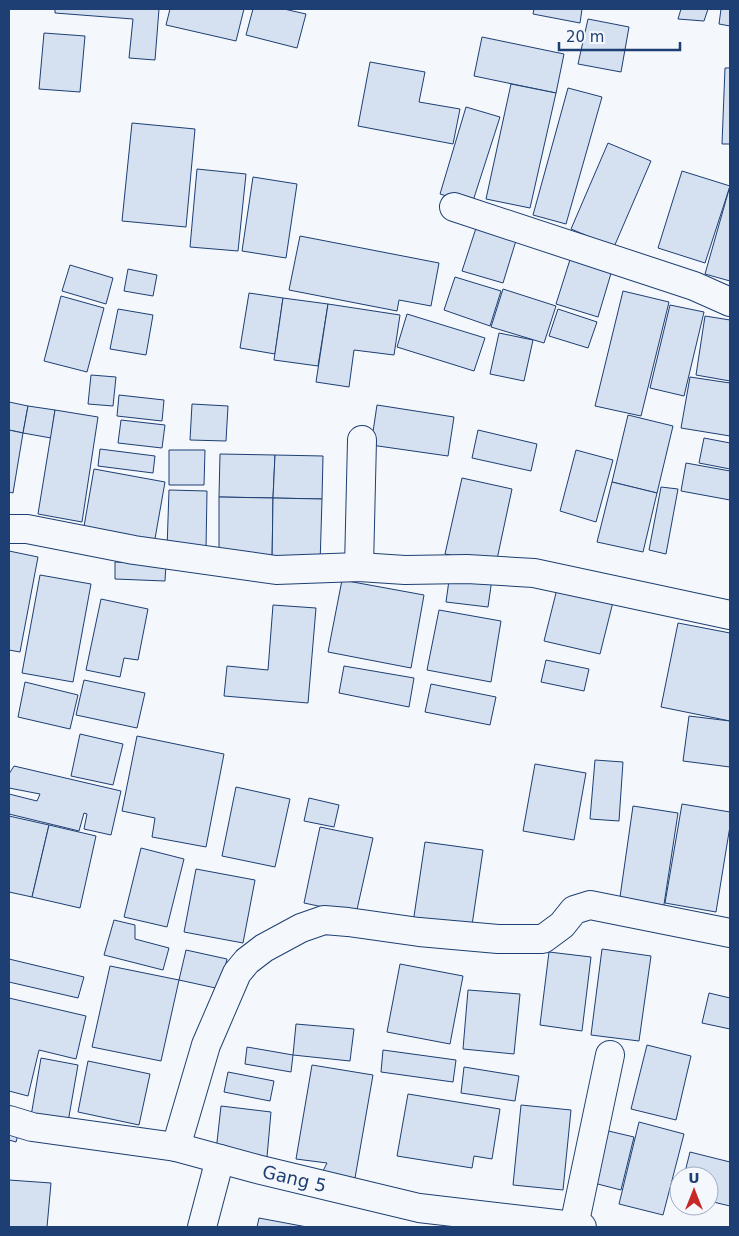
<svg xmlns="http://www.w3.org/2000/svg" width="739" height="1236" font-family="'DejaVu Sans',sans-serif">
  <rect width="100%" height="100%" fill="#f4f7fb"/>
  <!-- building -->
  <g fill="#d5e0f0" stroke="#1d3f73">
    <polygon points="55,9 159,9 155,60 129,58 133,19 55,13"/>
    <polygon points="170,9 244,9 236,41 166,25"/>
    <polygon points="253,9 284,9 306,14 297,48 246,35"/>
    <polygon points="534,9 582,9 580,23 533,14"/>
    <polygon points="681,9 708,9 704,21 678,19"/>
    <polygon points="721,9 730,9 730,26 719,24"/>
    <polygon points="588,19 629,27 621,72 578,64"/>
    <polygon points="44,33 85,36 80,92 39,89"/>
    <polygon points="482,37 564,54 556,93 474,76"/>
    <polygon points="370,62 425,72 419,102 460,109 453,144 358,126"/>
    <polygon points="725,68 730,68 730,144 722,144"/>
    <polygon points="511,84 556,93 530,208 486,199"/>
    <polygon points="568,88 602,97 566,224 533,215"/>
    <polygon points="466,107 500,117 472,204 440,194"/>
    <polygon points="132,123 195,129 186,227 122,221"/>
    <polygon points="608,143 651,161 614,247 571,229"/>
    <polygon points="197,169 246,174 238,251 190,247"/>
    <polygon points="682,171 730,186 705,263 658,248"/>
    <polygon points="253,177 297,184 286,258 242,251"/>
    <polygon points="730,186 730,281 705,274"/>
    <polygon points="478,222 518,234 503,283 462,271"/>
    <polygon points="300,236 439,263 431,306 399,300 397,311 289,290"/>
    <polygon points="574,247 615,260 598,317 556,304"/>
    <polygon points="70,265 113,278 106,304 62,291"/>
    <polygon points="128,269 157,275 153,296 124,291"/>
    <polygon points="455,277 501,291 490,326 444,310"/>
    <polygon points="503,289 556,306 544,343 491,327"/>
    <polygon points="623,291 669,302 641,416 595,406"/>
    <polygon points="249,293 283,298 275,354 240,348"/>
    <polygon points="61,296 104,308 87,372 44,361"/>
    <polygon points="283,298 328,304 318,366 274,360"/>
    <polygon points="328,304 400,315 394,355 354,350 349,387 316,382"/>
    <polygon points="670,305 704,312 684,396 650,388"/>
    <polygon points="118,309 153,315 146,355 110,349"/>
    <polygon points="558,309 597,322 588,348 549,336"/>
    <polygon points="407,314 485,338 474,371 397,347"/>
    <polygon points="705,316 730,320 730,381 696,375"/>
    <polygon points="499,333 533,340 524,381 490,374"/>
    <polygon points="91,375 116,377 113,406 88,404"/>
    <polygon points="690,377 730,383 730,436 681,428"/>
    <polygon points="119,395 164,400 162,421 117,416"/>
    <polygon points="9,402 28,406 23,433 9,430"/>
    <polygon points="192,404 228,406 226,441 190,440"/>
    <polygon points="377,405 454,417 448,456 371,445"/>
    <polygon points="28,406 55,410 51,438 23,433"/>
    <polygon points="55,410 98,417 82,522 38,514"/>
    <polygon points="628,415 673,426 657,493 612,482"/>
    <polygon points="121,420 165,425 162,448 118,443"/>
    <polygon points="9,430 23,433 13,493 9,492"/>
    <polygon points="478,430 537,444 531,471 472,458"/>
    <polygon points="704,438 730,443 730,469 699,463"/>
    <polygon points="100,449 155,456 153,473 98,466"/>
    <polygon points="169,450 205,450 204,485 169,485"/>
    <polygon points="576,450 613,460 596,522 560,511"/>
    <polygon points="220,454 275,455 273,498 219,497"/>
    <polygon points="275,455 323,456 322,499 273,498"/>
    <polygon points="686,463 730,471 730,500 681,491"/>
    <polygon points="94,469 165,482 153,550 82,538"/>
    <polygon points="462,478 512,489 496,564 445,554"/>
    <polygon points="612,482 657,493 643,552 597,542"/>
    <polygon points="661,487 678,489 666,554 649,550"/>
    <polygon points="169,490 207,491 206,550 167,549"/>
    <polygon points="219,497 273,498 272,564 219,559"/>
    <polygon points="273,498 322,499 320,565 272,564"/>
    <polygon points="9,551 38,557 20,652 9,650"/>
    <polygon points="115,562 166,564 165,581 115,579"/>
    <polygon points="450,573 492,579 488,607 446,602"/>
    <polygon points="40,575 91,584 73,682 22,673"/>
    <polygon points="342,580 424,595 411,668 328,652"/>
    <polygon points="558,585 614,598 600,654 544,641"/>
    <polygon points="101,599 148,609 138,660 124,658 120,677 86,670"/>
    <polygon points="273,605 316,608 308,703 224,696 227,666 268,670"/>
    <polygon points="439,610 501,621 491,682 427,670"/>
    <polygon points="678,623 730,633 730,721 661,707"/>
    <polygon points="546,660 589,669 584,691 541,682"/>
    <polygon points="344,666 414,678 409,707 339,693"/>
    <polygon points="84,680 145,693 137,728 76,715"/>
    <polygon points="25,682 78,695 70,729 18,717"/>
    <polygon points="431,684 496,697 490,725 425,712"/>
    <polygon points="689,716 730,721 730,767 683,761"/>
    <polygon points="80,734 123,744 113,785 71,776"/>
    <polygon points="137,736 224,754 206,847 152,837 155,818 122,811"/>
    <polygon points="595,760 623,762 619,821 590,819"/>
    <polygon points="535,764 586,773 574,840 523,831"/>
    <polygon points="14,766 121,791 111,835 84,829 87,814 84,813 79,831 9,814 9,794 37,801 40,794 9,788 9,774"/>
    <polygon points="236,787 290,799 275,867 222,856"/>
    <polygon points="309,798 339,805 334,827 304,821"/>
    <polygon points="682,804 730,812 730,826 716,912 665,903"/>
    <polygon points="633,806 678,813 663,911 619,904"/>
    <polygon points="9,816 49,825 32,897 9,892"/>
    <polygon points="49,825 96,836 80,908 32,897"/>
    <polygon points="320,827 373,838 356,914 304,903"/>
    <polygon points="425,842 483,850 471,932 413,923"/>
    <polygon points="141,848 184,859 167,927 124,917"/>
    <polygon points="196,869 255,880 243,943 184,932"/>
    <polygon points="114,920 135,925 135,939 169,948 163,970 104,955"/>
    <polygon points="602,949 651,956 639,1041 591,1035"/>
    <polygon points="186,950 227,959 220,989 179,980"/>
    <polygon points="549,952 591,957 582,1031 540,1025"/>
    <polygon points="9,959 84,977 78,998 9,982"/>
    <polygon points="400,964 463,976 450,1044 387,1032"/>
    <polygon points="110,966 179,980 161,1061 92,1047"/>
    <polygon points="468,990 520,994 514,1054 463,1049"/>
    <polygon points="709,993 730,998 730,1029 702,1023"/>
    <polygon points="9,998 86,1016 76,1059 39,1050 28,1096 9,1091"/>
    <polygon points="296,1024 354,1029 350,1061 293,1055"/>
    <polygon points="647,1045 691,1056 676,1120 631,1109"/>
    <polygon points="247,1047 293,1055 291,1072 245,1064"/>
    <polygon points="383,1050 456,1060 453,1082 381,1072"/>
    <polygon points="41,1058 78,1065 68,1122 31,1116"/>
    <polygon points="88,1061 150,1074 139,1125 78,1112"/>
    <polygon points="312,1065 373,1075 355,1178 322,1173 327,1163 296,1159"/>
    <polygon points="464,1067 519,1076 515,1101 461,1093"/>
    <polygon points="228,1072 274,1081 270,1101 224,1092"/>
    <polygon points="408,1094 500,1109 492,1159 474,1156 472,1168 397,1156"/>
    <polygon points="521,1105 571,1110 563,1190 513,1185"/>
    <polygon points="221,1106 271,1112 267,1157 216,1151"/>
    <polygon points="639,1122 684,1134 663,1215 619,1204"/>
    <polygon points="9,1128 19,1131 16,1142 9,1140"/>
    <polygon points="600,1129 634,1137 621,1190 586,1181"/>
    <polygon points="690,1152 730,1162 730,1206 709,1201 709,1176 684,1176"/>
    <polygon points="9,1180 51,1183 47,1227 9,1227"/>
    <polygon points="259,1218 307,1227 257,1227"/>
  </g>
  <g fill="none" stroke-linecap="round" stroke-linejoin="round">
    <defs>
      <g id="street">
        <polyline points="454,207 694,286 730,302"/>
        <polyline points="9,529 27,529 134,550 276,570 359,567 405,570 467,569 534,573 730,615"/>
        <polyline points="359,567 362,440"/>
        <path id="s1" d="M9,1120L32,1127L176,1147L257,1169L419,1208L582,1227"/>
        <polyline points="176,1147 206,1045 237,973 247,961 264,948 301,928 324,920 348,922 419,932 498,939 543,939 562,925 574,910 590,905 730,933"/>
        <polyline points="574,1226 610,1055"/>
        <polyline points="202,1227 220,1159"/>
      </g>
    </defs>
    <!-- street casing -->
    <use href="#street" stroke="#1d3f73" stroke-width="30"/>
    <!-- street -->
    <use href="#street" stroke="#f4f7fb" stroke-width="28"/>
  </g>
  <g text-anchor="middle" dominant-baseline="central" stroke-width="4" stroke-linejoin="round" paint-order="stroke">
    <!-- street labels -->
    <g font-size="18" fill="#1d3f73" stroke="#f4f7fb">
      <text stroke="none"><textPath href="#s1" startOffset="292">Gang 5</textPath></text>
    </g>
  </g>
  <!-- border -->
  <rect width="739" height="1236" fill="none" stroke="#1d3f73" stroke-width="20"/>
  <!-- north arrow -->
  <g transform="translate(694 1191)"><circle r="24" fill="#f4f7fb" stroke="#9eadc5"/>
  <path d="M0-4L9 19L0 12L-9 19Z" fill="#c62828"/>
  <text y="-8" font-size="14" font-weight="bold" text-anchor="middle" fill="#1d3f73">U</text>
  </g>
  <!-- scale -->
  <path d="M559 42v8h121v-8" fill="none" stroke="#1d3f73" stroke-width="2.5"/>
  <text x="566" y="42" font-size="15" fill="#1d3f73" stroke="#f4f7fb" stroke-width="4" paint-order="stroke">20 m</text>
</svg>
